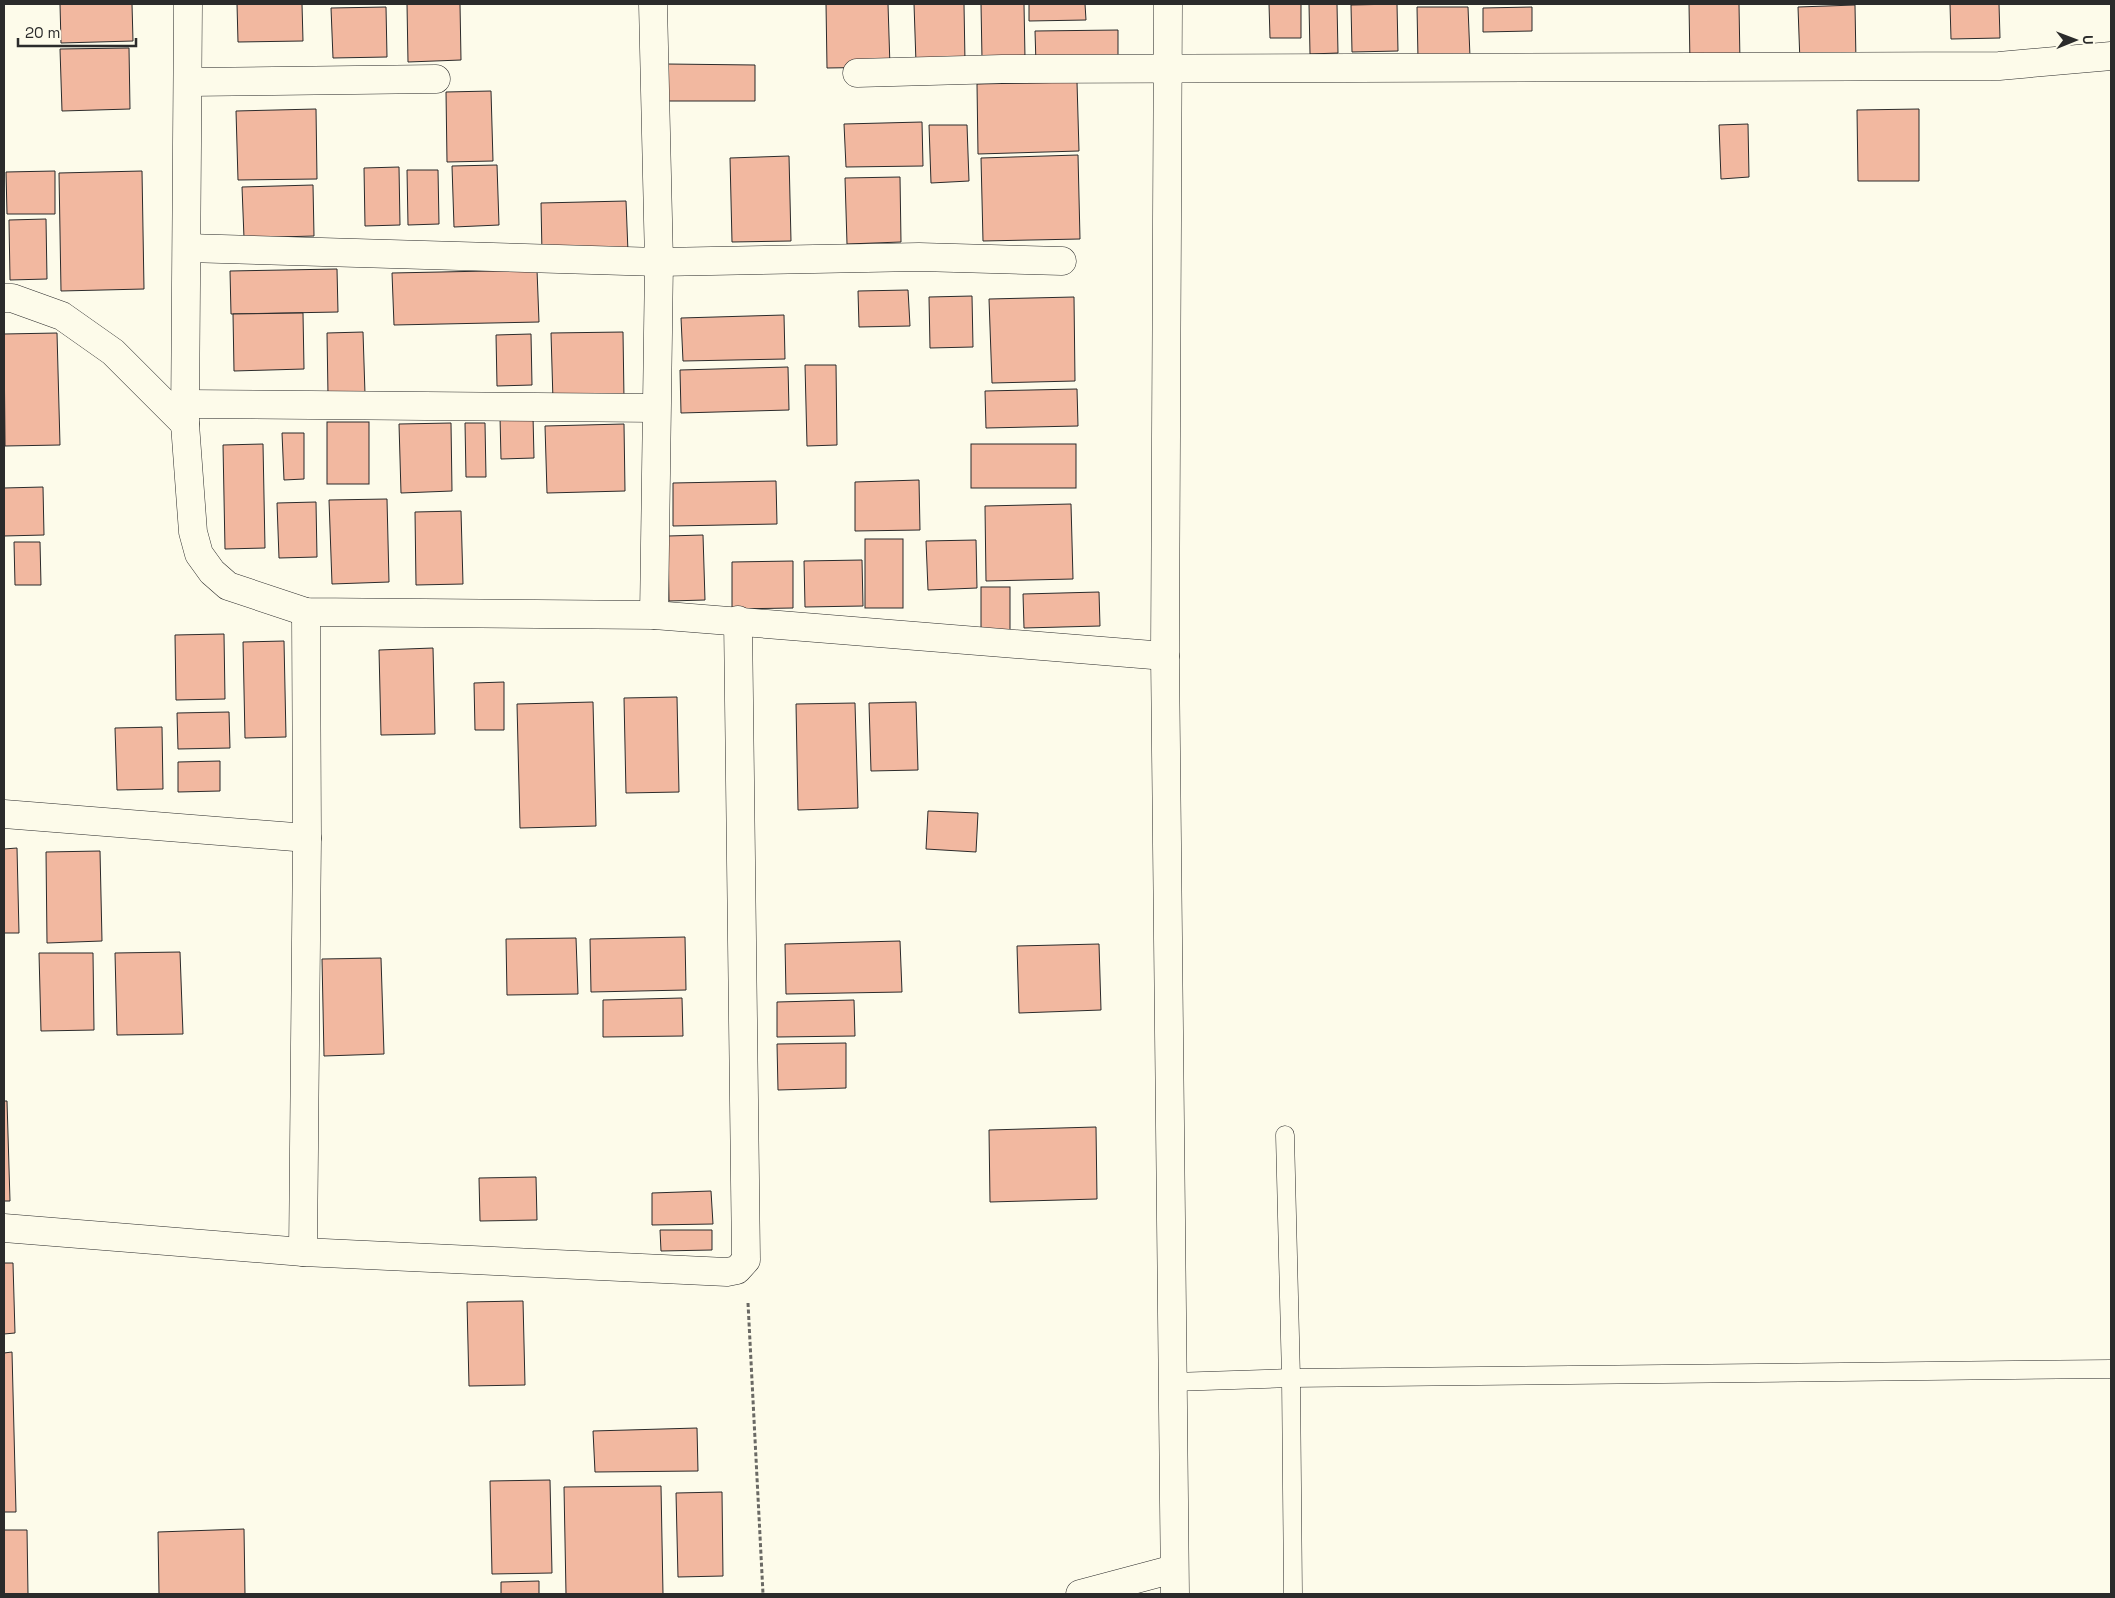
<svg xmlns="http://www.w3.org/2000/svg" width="2115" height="1598" font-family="'Space Grotesk',sans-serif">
  <rect width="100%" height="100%" fill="#fdfbea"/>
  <!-- building -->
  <g fill="#f2b8a0" stroke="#2b2b2b">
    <polygon points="60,4 132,4 133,41 61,43"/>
    <polygon points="237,4 302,4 303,41 238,42"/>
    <polygon points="407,4 460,4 461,60 408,62"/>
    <polygon points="826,4 888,4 890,67 827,68"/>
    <polygon points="914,4 964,4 965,62 916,63"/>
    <polygon points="981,4 1024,4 1025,58 982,59"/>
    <polygon points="1029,4 1085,4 1086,20 1029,21"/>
    <polygon points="1269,4 1301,4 1301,38 1270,38"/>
    <polygon points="1309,4 1337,4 1338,53 1310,54"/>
    <polygon points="1397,4 1398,51 1352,52 1351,5"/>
    <polygon points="1689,4 1739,4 1740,63 1690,65"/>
    <polygon points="1950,4 1999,4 2000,38 1951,39"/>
    <polygon points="1855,5 1856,62 1800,63 1798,7"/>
    <polygon points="386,7 387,57 333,58 331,8"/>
    <polygon points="1417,7 1468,7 1470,57 1418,59"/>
    <polygon points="1532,7 1532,31 1483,32 1483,8"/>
    <polygon points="1118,30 1118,63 1036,64 1035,31"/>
    <polygon points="129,48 130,109 62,111 60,49"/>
    <polygon points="667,64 755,65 755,101 667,101"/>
    <polygon points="1077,82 1079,151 978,154 977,84"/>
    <polygon points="491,91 493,161 447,162 446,92"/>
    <polygon points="316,109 317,179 238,180 236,111"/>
    <polygon points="1919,109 1919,181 1858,181 1857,110"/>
    <polygon points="922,122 923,166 846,167 844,124"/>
    <polygon points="1748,124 1749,177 1721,179 1719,125"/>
    <polygon points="929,125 967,125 969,181 931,183"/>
    <polygon points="1078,155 1080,239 983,241 981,158"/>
    <polygon points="789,156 791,241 732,242 730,158"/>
    <polygon points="497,165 499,225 454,227 452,166"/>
    <polygon points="399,167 400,225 365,226 364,168"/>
    <polygon points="407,170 438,170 439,224 408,225"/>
    <polygon points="55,171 55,214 7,214 6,172"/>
    <polygon points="142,171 144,289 61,291 59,173"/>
    <polygon points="900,177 901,242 847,244 845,178"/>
    <polygon points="313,185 314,236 244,238 242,187"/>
    <polygon points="626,201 628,252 542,254 541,203"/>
    <polygon points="46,219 47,279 10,280 9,220"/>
    <polygon points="337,269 338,312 231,314 230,271"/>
    <polygon points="537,270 539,322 394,325 392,273"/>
    <polygon points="908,290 910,326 859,327 858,291"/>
    <polygon points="972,296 973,347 930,348 929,297"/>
    <polygon points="1074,297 1075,381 992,383 989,299"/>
    <polygon points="303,313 304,369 234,371 233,314"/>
    <polygon points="784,315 785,359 683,361 681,318"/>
    <polygon points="363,332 365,394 328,395 327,333"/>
    <polygon points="623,332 624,399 553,401 551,333"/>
    <polygon points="57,333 60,445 5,446 4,334"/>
    <polygon points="531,334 532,385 497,386 496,335"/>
    <polygon points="805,365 836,365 837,445 807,446"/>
    <polygon points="788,367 789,410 681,413 680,370"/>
    <polygon points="1077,389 1078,426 986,428 985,391"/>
    <polygon points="533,416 534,458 501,459 500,417"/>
    <rect x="327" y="422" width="42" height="62"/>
    <polygon points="451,423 452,491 401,493 399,424"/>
    <polygon points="465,423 485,423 486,477 466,477"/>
    <polygon points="624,424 625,491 547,493 545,426"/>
    <polygon points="282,433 304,433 304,479 284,480"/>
    <polygon points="263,444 265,548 225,549 223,445"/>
    <rect x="971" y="444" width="105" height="44"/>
    <polygon points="919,480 920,530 855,531 855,482"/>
    <polygon points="776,481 777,524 673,526 673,483"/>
    <polygon points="43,487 44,535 4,536 4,488"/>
    <polygon points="387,499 389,582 332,584 329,500"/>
    <polygon points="316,502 317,557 279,558 277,503"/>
    <polygon points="1071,504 1073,579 986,581 985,506"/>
    <polygon points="461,511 463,584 416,585 415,512"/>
    <polygon points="703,535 705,600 669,601 668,536"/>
    <rect x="865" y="539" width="38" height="69"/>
    <polygon points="976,540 977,588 928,590 926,541"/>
    <polygon points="14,542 40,542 41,585 15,585"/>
    <polygon points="862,560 863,606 805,607 804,561"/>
    <polygon points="793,561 793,608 732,609 732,562"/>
    <rect x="981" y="587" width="29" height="45"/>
    <polygon points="1099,592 1100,626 1024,628 1023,594"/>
    <polygon points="224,634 225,699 176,700 175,635"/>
    <polygon points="284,641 286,737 245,738 243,642"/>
    <polygon points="433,648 435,734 381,735 379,650"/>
    <polygon points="504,682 504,730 475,730 474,683"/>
    <polygon points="677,697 679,792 626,793 624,698"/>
    <polygon points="593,702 596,826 520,828 517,704"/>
    <polygon points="916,702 918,770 871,771 869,703"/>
    <polygon points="855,703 858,808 798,810 796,704"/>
    <polygon points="229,712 230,748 178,749 177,713"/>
    <polygon points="162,727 163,789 117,790 115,728"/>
    <polygon points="220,761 220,791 178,792 178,762"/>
    <polygon points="928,811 978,813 976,852 926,849"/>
    <polygon points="17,848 19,933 4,933 4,849"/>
    <polygon points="100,851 102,941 47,943 46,852"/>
    <polygon points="685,937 686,990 591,992 590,939"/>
    <polygon points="576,938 578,994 507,995 506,939"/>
    <polygon points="900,941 902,992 786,994 785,944"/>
    <polygon points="1099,944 1101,1010 1019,1013 1017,946"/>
    <polygon points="180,952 183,1034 117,1035 115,953"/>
    <polygon points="39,953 93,953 94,1030 41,1031"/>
    <polygon points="381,958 384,1054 324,1056 322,959"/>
    <polygon points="682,998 683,1036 603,1037 603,1000"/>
    <polygon points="854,1000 855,1036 777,1037 777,1002"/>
    <polygon points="846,1043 846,1088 778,1090 777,1044"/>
    <polygon points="4,1101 7,1101 10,1201 4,1201"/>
    <polygon points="1096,1127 1097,1199 990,1202 989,1130"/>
    <polygon points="536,1177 537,1220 480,1221 479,1178"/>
    <polygon points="711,1191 713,1224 652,1225 652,1193"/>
    <polygon points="660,1230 712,1230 712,1250 661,1251"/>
    <polygon points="4,1263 13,1263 15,1333 4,1334"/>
    <polygon points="523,1301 525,1385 469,1386 467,1302"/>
    <polygon points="12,1352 16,1512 4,1512 4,1353"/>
    <polygon points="697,1428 698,1471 595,1472 593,1431"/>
    <polygon points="550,1480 552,1573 492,1574 490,1481"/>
    <polygon points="661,1486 663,1594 566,1594 564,1487"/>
    <polygon points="722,1492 723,1576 678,1577 676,1493"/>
    <polygon points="244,1529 245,1594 159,1594 158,1532"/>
    <polygon points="4,1530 27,1530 28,1594 4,1594"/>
    <polygon points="539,1581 539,1594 501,1594 501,1582"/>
  </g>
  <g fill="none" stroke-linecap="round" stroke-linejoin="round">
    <defs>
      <g id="service">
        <polyline points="1285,1135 1291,1378 1293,1594"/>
        <polyline points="1173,1382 1291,1378 2111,1369"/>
      </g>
      <g id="minor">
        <polyline points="188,4 185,424 193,532 199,554 212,572 228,586 306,612 654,615 1165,656"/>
        <polyline points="653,4 659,262 654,615"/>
        <polyline points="857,73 1002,69 1999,66 2111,56"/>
        <polyline points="189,82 436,79"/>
        <polyline points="187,248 659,262 919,257 1062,261"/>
        <polyline points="4,298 12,298 62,316 113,352 185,424"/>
        <polyline points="185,404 656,408"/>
        <polyline points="4,814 307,838"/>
        <polyline points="4,1228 303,1252 727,1272 737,1270 746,1260 738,620"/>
        <polyline points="303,1252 307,838 306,612"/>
        <polyline points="1080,1594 1174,1569"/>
      </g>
      <polyline id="tertiary" points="1168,4 1165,656 1175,1594"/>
    </defs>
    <!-- service casing -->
    <use href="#service" stroke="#2b2b2b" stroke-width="19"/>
    <!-- minor casing -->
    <use href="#minor" stroke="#2b2b2b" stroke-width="29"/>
    <!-- tertiary casing -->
    <use href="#tertiary" stroke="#2b2b2b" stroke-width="29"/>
    <!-- path -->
    <polyline stroke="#6a6964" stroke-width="3" stroke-dasharray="4 2.5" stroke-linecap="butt" points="748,1303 763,1594"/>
    <!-- service -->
    <use href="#service" stroke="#fdfbea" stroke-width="18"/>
    <!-- minor -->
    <use href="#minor" stroke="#fdfbea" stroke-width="28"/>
    <!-- tertiary -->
    <use href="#tertiary" stroke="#fdfbea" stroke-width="28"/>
  </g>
  <!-- border -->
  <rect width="2115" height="1598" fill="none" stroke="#2b2b2b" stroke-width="10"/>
  <!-- north arrow -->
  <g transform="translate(2075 40) rotate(89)" stroke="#fdfbea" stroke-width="4" paint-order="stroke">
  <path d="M0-4L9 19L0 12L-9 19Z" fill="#2b2b2b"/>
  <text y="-8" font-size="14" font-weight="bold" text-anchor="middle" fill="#2b2b2b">U</text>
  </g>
  <!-- scale -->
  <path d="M18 38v8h118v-8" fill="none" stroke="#2b2b2b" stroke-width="2.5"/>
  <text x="25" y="38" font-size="15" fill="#2b2b2b" stroke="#fdfbea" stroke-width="4" paint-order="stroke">20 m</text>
</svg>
